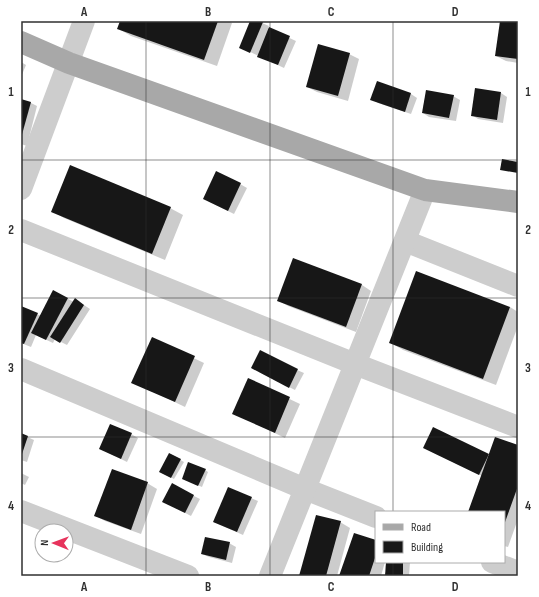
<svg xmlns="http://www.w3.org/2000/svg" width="539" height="597" font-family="'Sofia Sans Condensed',sans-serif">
  <rect width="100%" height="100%" fill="#fff"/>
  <!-- shadow -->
  <g fill="#0003">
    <polygon points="121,21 228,21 232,23 217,66 131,36 119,29"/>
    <polygon points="251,21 259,21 262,23 269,26 268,28 296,41 284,68 240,47"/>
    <polygon points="501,21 518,21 518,63 506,61 496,56"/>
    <polygon points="349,54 359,59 348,101 317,92 307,87"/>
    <polygon points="21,62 26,65 21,77"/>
    <polygon points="501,93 507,97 503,123 478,119 472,115"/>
    <polygon points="411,94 417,98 411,114 378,103 372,99"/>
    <polygon points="453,96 460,100 456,121 429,117 423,113"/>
    <polygon points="21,100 31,103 37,106 27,146 21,144"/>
    <polygon points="240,184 247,188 234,214 210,202"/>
    <polygon points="170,208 183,215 165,260 64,218 52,211"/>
    <polygon points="294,259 362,285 371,291 356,332 288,306 278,300"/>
    <polygon points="68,299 74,302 81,303 90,309 67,345 55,339 53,343 36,335 31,347 21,343 21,307 41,316"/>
    <polygon points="510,307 518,312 518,326 496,385 403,350 391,343"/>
    <polygon points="152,338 204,363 185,407 133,382"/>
    <polygon points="297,370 304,373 295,390 259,372"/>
    <polygon points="248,379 300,404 285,438 233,413"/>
    <polygon points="433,428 489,456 518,446 518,519 508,547 504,546 504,512 470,512 482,476 430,451"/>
    <polygon points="21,434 34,440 27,462 21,460"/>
    <polygon points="131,434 138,438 127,462 101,449"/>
    <polygon points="170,454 184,462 174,479 161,472"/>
    <polygon points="205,470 208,472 202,487 183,479"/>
    <polygon points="21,473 29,477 25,485 21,483"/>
    <polygon points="147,483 157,489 141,534 105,521 96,516"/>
    <polygon points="194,496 200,499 191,516 170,505"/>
    <polygon points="251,498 258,501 243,535 214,522"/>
    <polygon points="340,522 350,528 337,576 300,576"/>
    <polygon points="376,541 376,562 385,562 381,576 340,576"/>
    <polygon points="229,543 236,547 232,563 209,557 202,554"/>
    <polygon points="387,562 410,562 409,576 387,576"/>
  </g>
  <!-- building -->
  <g fill="#171717">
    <polygon points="120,21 218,21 204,60 117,29"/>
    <polygon points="250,21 263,22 250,53 239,48"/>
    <polygon points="500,21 518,21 518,59 495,56"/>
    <polygon points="269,27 290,36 278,65 257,57"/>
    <polygon points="318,44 350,53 338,96 306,87"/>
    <polygon points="377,81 411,93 405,112 370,100"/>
    <polygon points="475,88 501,92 497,120 471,116"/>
    <polygon points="426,90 454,95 449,118 422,113"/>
    <polygon points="21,99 31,102 21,138"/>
    <polygon points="502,159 518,162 518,173 500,170"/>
    <polygon points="70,165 171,207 152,254 51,212"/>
    <polygon points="216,171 241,183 228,211 203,199"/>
    <polygon points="293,258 362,284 346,327 277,301"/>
    <polygon points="416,271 510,307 483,379 389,343"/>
    <polygon points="53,290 68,298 46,340 31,333"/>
    <polygon points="75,298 84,305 60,343 50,337"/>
    <polygon points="21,306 38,313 24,344 21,343"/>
    <polygon points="152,337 195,356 175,402 131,383"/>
    <polygon points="260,350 298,369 289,388 251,368"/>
    <polygon points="248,378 290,397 275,433 232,414"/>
    <polygon points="110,424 132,433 121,459 99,449"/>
    <polygon points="433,427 489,454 479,475 423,448"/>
    <polygon points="21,433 28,436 21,457"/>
    <polygon points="495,437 518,445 518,486 504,525 504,512 468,512"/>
    <polygon points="169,453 181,459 171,478 159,472"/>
    <polygon points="188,462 206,469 198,486 182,479"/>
    <polygon points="112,469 148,482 131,530 94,516"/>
    <polygon points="172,483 194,495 185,513 162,502"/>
    <polygon points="228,487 252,497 237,532 213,522"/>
    <polygon points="316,515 341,521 326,576 299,576"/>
    <polygon points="354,533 376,540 376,555 369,576 339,576"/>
    <polygon points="205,537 230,542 226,560 201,554"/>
    <polygon points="386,562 403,562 403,576 385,576"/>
  </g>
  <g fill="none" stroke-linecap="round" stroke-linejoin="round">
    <!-- minor -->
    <g stroke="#cdcdcd" stroke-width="22">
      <polyline points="21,189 84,21"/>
      <polyline points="21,230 355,364 518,427"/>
      <polyline points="405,241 518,286"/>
      <polyline points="21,369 305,489 376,517"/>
      <polyline points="21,511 188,576"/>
      <polyline points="492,562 518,572"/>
      <polyline points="270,576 425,190"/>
    </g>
    <!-- major -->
    <polyline stroke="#a8a8a8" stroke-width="22" points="21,42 69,63 425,190 518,202"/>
  </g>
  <!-- grid -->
  <path fill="none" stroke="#303030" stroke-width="1" stroke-opacity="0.55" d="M146,21V576M270,21V576M393,21V512M21,160H518M21,298H518M21,437H518M393,562V576"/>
  <!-- border -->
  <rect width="539" height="597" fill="none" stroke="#ffffff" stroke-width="44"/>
  <!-- legend -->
  <rect x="375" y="511" width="130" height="52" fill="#ffffff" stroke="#acacac"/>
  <rect x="383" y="524" width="20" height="6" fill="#a8a8a8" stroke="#acacac"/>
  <text x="411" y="531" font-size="12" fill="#303030">Road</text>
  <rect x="383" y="541" width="20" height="12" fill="#171717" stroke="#acacac"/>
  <text x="411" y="551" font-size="12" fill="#303030">Building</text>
  <!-- north arrow -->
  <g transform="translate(54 543) rotate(271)"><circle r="19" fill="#ffffff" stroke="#acacac"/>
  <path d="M0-3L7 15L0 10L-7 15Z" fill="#e7335c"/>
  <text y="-6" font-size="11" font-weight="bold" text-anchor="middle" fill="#303030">N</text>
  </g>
  <rect x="22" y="22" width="495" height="553" fill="none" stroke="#303030" stroke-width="1.5"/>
  <g font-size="13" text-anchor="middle" font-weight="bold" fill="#303030">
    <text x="84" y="16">A</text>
    <text x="208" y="16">B</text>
    <text x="331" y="16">C</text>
    <text x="455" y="16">D</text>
    <text x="11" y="96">1</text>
    <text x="528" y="96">1</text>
    <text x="11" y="234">2</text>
    <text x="528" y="234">2</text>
    <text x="11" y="372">3</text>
    <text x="528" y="372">3</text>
    <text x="11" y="510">4</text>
    <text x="528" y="510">4</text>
    <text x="84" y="591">A</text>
    <text x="208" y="591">B</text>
    <text x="331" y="591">C</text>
    <text x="455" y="591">D</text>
  </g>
</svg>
